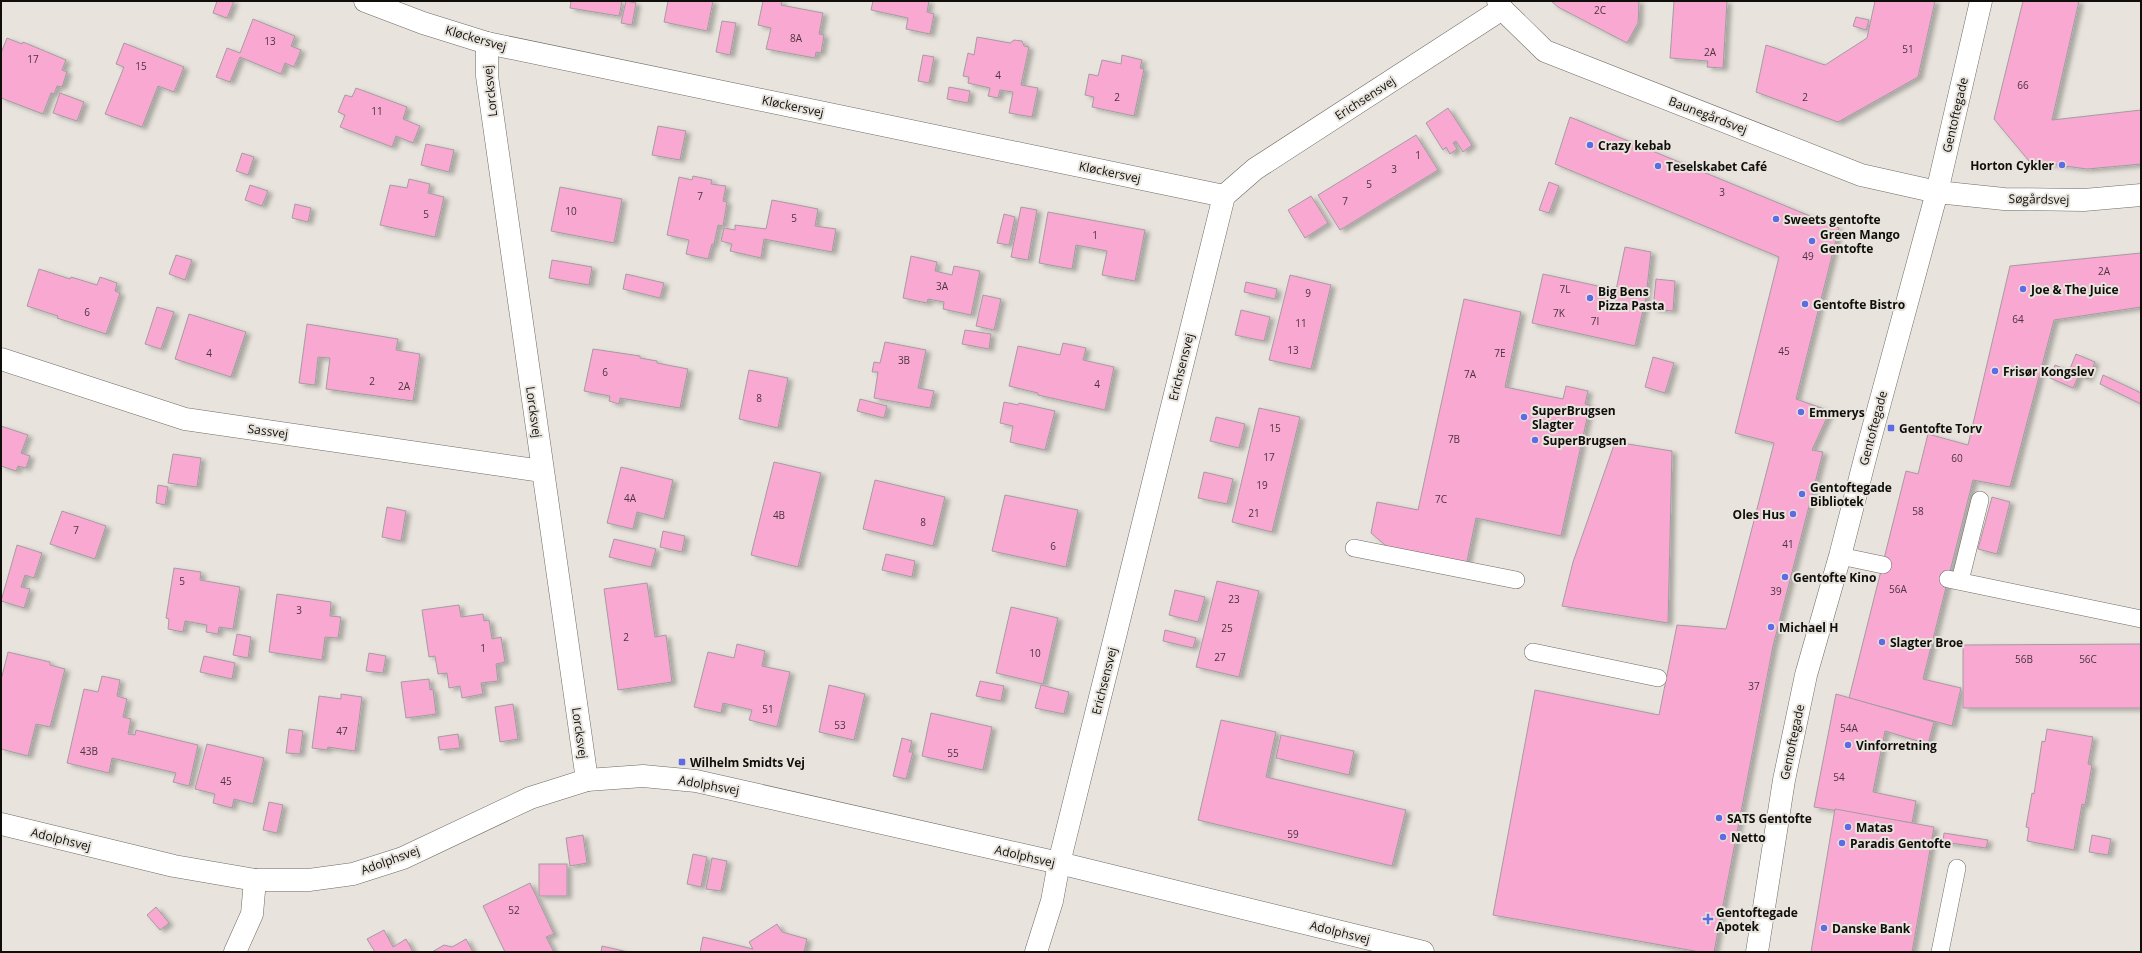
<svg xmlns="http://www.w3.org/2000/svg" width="2142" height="953" font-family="'Open Sans',sans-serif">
  <defs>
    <filter id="shadow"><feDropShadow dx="4.5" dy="2.5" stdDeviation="2" flood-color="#0004"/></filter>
  </defs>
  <rect width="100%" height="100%" fill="#e8e4dd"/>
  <!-- building -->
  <g fill="#f9a8d2" stroke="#a49ca0" filter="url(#shadow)">
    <polygon points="217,1 234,1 227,18 213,13"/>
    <polygon points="571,1 622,1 619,16 570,8"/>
    <polygon points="626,1 636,3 632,25 621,23"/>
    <polygon points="668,1 713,1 707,31 664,22"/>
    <polygon points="763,1 782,1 781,5 823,13 819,34 824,35 821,53 816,52 815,58 766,49 771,28 758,25"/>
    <polygon points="873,1 929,1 927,12 934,14 930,34 906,29 908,18 871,10"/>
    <polygon points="1551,1 1639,1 1638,23 1627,43 1558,7"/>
    <polygon points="1674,1 1727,1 1723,68 1707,67 1708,61 1670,58"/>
    <polygon points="1875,1 1935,1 1918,77 1838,122 1756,92 1766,45 1825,65 1867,38"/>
    <polygon points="2023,1 2079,1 2052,120 2141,110 2141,164 2087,169 2029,161 1994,119"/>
    <polygon points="1856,17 1869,20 1866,30 1853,26"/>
    <polygon points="253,19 295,36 291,46 301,50 294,67 285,63 281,74 240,57 230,82 216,77 227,48 240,53"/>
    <polygon points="722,21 736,23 730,55 716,52"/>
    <polygon points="977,37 1010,43 1014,40 1022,41 1024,46 1029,47 1021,85 1038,88 1032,117 1009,113 1013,92 1000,90 998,98 988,96 990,88 968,83 969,77 963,76 968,53 974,55"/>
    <polygon points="7,38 22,44 23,42 66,60 62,70 67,72 62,87 57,86 54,94 51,93 43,114 1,98 1,53"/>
    <polygon points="124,43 184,67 174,92 158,86 142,127 105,114 124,67 116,64"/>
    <polygon points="923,55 934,57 929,83 918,81"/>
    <polygon points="1122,55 1142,60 1140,68 1144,69 1134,116 1092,107 1094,97 1085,95 1089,74 1098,76 1102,60 1121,64"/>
    <polygon points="949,87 970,91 968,103 947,99"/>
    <polygon points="356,88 407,107 403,119 420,126 413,143 396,136 392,147 340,127 345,115 338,112 345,95 352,97"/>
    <polygon points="60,93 84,102 77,121 53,113"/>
    <polygon points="1448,108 1472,145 1463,152 1456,141 1453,143 1457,149 1450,154 1446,147 1443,150 1426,123"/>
    <polygon points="1570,117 1839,228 1796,399 1830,411 1812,450 1823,452 1773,646 1714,952 1700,952 1493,915 1535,690 1659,715 1677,625 1726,629 1774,443 1735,433 1779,257 1555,164"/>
    <polygon points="658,126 686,131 680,160 652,155"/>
    <polygon points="1416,135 1438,170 1340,230 1318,195"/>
    <polygon points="426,144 454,150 449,172 421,165"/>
    <polygon points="242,153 254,157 248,175 236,171"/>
    <polygon points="693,176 712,180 711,184 726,186 723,201 727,202 723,226 718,225 714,244 712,244 708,259 686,254 689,240 667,235 679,177 692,180"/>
    <polygon points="409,179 430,184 428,193 444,197 435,237 380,225 390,185 407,188"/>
    <polygon points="1549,182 1559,186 1549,213 1539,210"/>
    <polygon points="250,185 268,191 262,206 245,200"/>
    <polygon points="560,187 622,199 614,243 551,231"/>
    <polygon points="1311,196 1328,223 1305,238 1288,210"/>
    <polygon points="772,200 818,209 815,226 836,229 832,252 764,239 761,258 730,251 732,244 721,241 724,228 735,230 735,225 766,229"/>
    <polygon points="295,204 311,208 308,222 292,218"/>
    <polygon points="1021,207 1037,210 1028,260 1011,257"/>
    <polygon points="1048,212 1145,230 1135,281 1102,275 1107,251 1076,245 1072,269 1039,263"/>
    <polygon points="1004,214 1015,217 1009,245 997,243"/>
    <polygon points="1625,247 1651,252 1646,297 1635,346 1532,323 1543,274 1616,290"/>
    <polygon points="2141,253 2141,307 2054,320 2010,487 1973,480 1923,679 1961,688 1952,726 1849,698 1906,471 1918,474 1928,434 1968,445 2010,266"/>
    <polygon points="176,255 192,260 185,280 169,274"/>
    <polygon points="911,256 937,262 935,271 952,275 954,266 980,271 971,315 943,309 944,302 928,299 927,303 903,298"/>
    <polygon points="552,260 592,267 589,285 549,278"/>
    <polygon points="39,269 70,279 71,277 97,285 100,277 117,283 115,291 120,293 106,334 57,318 58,316 27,306"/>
    <polygon points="626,274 664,283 660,298 623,289"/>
    <polygon points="1290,275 1331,285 1311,369 1269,360"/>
    <polygon points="1656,279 1675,281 1673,311 1653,309"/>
    <polygon points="1246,282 1277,289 1275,299 1244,292"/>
    <polygon points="983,295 1001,299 994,330 976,326"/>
    <polygon points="1464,299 1521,312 1505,387 1563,399 1566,386 1588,391 1585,404 1590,405 1561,536 1476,518 1466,566 1391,550 1371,533 1377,502 1418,510"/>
    <polygon points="157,307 174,312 161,349 145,344"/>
    <polygon points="1241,310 1270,317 1264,341 1235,335"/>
    <polygon points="189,314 246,332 231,377 175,359"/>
    <polygon points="307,324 398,339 396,350 420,354 413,401 326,389 330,358 318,357 315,385 299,383"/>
    <polygon points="965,330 991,334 989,349 962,344"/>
    <polygon points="885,342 926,350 918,388 934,391 930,408 874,398 878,372 872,372 874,362 880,363"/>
    <polygon points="1063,343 1086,348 1083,360 1114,367 1105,410 1038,395 1038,393 1009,386 1018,346 1060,355"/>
    <polygon points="593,349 640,356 640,358 657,361 657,363 688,369 680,408 620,398 619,404 609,401 610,396 584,391"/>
    <polygon points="2076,354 2095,362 2088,379 2079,375 2073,388 2050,378 2055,365 2069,371"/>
    <polygon points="1653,357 1674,363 1665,393 1645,387"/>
    <polygon points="749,370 788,378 778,428 739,419"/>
    <polygon points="2103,375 2141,393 2141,404 2100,384"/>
    <polygon points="860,399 887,406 884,418 857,411"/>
    <polygon points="1004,402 1018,405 1019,403 1055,411 1045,450 1010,442 1013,426 1000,423"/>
    <polygon points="1259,408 1300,417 1272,532 1232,522"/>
    <polygon points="1216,417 1245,424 1239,448 1210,441"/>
    <polygon points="1,426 28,435 21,453 30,456 26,468 18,466 16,471 1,466"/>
    <polygon points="1615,442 1672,451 1668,623 1562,606 1573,562"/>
    <polygon points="173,454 201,458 197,487 168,483"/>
    <polygon points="774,462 821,473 798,567 751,555"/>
    <polygon points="621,467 673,480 664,519 637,512 633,529 607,523"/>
    <polygon points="1204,472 1233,479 1227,504 1198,498"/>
    <polygon points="875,480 945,497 933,546 863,529"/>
    <polygon points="158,485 168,487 165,505 156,503"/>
    <polygon points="1005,495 1078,510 1066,567 992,551"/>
    <polygon points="1992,497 2010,502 1997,554 1978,549"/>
    <polygon points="387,507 406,511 401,541 382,537"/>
    <polygon points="62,511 106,526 95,559 50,544"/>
    <polygon points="663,531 685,536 682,552 660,547"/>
    <polygon points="614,539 656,549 651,567 609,557"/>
    <polygon points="17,545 42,553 34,578 25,575 21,587 30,589 24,608 1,601"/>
    <polygon points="886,554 915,561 912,577 882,570"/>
    <polygon points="174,568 201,572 200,580 240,587 233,629 219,627 218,634 206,632 207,625 185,621 183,632 168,629 169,619 166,618"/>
    <polygon points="1217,581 1259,591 1239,677 1196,667"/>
    <polygon points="647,583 655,637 666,635 672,682 618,690 604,589"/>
    <polygon points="1175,590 1205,597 1198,622 1169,615"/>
    <polygon points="277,594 331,602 330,616 341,617 338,638 325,637 322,660 269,652"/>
    <polygon points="459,605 461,617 483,614 484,621 489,620 492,639 501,637 505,662 496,664 498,681 481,683 483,694 462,698 460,686 449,688 447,673 438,674 435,656 429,657 422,610"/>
    <polygon points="1011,607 1058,618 1043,684 996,673"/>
    <polygon points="1165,630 1196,638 1193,648 1163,641"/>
    <polygon points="237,634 251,637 248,658 233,655"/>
    <polygon points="737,644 765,651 762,666 790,672 777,727 749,720 752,710 723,703 721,713 694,707 708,652 734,658"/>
    <polygon points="2141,644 2141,708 1963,708 1963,645"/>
    <polygon points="8,652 50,662 50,665 65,669 50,727 36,724 28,756 1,749 1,680"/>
    <polygon points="369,653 386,656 383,673 366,671"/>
    <polygon points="204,656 235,663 232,679 200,672"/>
    <polygon points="102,676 120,680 117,696 127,699 123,717 131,719 128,734 135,735 136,730 198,745 189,786 173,782 176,773 112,758 109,773 67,763 84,689 98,692"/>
    <polygon points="429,679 430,690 433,689 436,714 406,718 401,682"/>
    <polygon points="980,681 1004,686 1001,701 976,696"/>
    <polygon points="829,685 865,694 854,740 819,732"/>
    <polygon points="1041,685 1069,692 1064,714 1035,708"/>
    <polygon points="341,694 362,697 355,751 328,747 327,750 312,748 319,696 341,699"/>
    <polygon points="1836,694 1934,722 1928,744 1885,731 1873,792 1916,801 1912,823 1814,807"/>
    <polygon points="513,704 518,739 500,742 495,707"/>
    <polygon points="931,713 992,727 983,770 922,756"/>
    <polygon points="1221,720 1276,732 1266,777 1406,810 1392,866 1198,820"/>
    <polygon points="289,729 303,731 300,754 286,753"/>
    <polygon points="2047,729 2093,737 2088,764 2092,765 2085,805 2082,804 2074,850 2027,841 2029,828 2026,827 2032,793 2034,794 2042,741 2045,742"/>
    <polygon points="458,734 460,748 440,750 438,737"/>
    <polygon points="1281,735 1354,751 1349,775 1276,758"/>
    <polygon points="902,738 912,741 909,752 913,752 906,779 893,776"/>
    <polygon points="207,744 264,758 253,804 234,799 232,808 213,803 215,794 195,789"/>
    <polygon points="269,802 283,805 277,833 263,830"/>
    <polygon points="1835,809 1934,827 1912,952 1811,952"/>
    <polygon points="1944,833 1988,840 1986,848 1943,842"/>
    <polygon points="583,835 587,863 570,866 566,838"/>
    <polygon points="2092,835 2111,839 2108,855 2089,852"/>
    <polygon points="693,854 707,857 701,887 687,884"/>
    <polygon points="712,858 727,861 721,891 706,889"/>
    <rect x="539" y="864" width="28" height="32"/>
    <polygon points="530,883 554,934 546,937 554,952 505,952 483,906"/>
    <polygon points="156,907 169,923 160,930 147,915"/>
    <polygon points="777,924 782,932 807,939 804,952 700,952 703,937 753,949 749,942"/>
    <polygon points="384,930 393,947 406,939 413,952 375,952 367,939"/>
    <polygon points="466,939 473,952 432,952 444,945 452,947"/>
    <polygon points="602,946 628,952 601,952"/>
  </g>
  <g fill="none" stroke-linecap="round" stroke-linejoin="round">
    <defs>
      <g id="lane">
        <polyline points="1354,548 1516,580"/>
        <polyline points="1840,556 1883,565"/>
        <polyline points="1948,579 2141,619"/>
        <polyline points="1960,581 1980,500"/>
        <polyline points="1533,652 1658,678"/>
        <polyline points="1940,952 1957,868"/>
      </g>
      <g id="street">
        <polyline points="365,1 423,23 487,43 1224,196"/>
        <polyline points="487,43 487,76 587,780"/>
        <polyline points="1937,192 2004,199 2084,200 2141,195"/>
        <polyline points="1,359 185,419 542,471"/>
        <polyline points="235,952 252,914 255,880"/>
        <polyline points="1036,952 1052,901 1059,863 1224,196 1255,169 1502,9"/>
      </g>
      <g id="secondary">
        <polyline points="1498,1 1502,9 1545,51 1861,175 1937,192"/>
        <polyline points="1,824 174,866 255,880 309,880 353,874 403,858 530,798 587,780 643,776 696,781 1059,863 1423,952"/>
        <polyline points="1757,952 1784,780 1806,675 1840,556 1868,447 1937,192 1981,1"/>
      </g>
    </defs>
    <!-- lane casing -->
    <use href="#lane" stroke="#6e6a64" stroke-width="18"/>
    <!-- street casing -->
    <use href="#street" stroke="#6e6a64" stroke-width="23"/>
    <!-- secondary casing -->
    <use href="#secondary" stroke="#6e6a64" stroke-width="23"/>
    <!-- lane -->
    <use href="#lane" stroke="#fff" stroke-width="17"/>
    <!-- street -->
    <use href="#street" stroke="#fff" stroke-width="22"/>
    <!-- secondary -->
    <use href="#secondary" stroke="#fff" stroke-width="22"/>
  </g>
  <!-- markers -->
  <g fill="#5f6be3" stroke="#e8e4dd" stroke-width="1.5">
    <circle cx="1590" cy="145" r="4"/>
    <circle cx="2062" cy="165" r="4"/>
    <circle cx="1658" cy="166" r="4"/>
    <circle cx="1776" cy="219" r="4"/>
    <circle cx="1812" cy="241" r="4"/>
    <circle cx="2023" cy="289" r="4"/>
    <circle cx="1590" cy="298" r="4"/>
    <circle cx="1805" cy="304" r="4"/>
    <circle cx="1995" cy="371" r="4"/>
    <circle cx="1801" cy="412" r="4"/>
    <circle cx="1524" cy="417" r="4"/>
    <rect x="1887" y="424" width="8" height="8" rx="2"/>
    <circle cx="1535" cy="440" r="4"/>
    <circle cx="1802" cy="494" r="4"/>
    <circle cx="1793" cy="514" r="4"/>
    <circle cx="1785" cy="577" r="4"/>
    <circle cx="1771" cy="627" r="4"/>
    <circle cx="1882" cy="642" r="4"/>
    <circle cx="1848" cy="745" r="4"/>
    <rect x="678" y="758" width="8" height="8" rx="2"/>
    <circle cx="1719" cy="818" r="4"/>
    <circle cx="1848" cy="827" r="4"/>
    <circle cx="1723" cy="837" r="4"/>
    <circle cx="1842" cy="843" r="4"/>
    <path d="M1706 913h4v4h4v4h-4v4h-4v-4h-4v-4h4z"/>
    <circle cx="1824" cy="928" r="4"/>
  </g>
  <g text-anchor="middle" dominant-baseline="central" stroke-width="4" stroke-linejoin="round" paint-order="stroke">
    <!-- number labels -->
    <g font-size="10" fill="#4a343d">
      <text x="1600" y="10">2C</text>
      <text x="796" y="38">8A</text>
      <text x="270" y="41">13</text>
      <text x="1908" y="49">51</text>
      <text x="1710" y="52">2A</text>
      <text x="33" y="59">17</text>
      <text x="141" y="66">15</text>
      <text x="998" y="75">4</text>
      <text x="2023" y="85">66</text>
      <text x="1117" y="97">2</text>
      <text x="1805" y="97">2</text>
      <text x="377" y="111">11</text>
      <text x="1418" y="155">1</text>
      <text x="1394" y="169">3</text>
      <text x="1369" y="184">5</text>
      <text x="1722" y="192">3</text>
      <text x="700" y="196">7</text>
      <text x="1345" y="201">7</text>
      <text x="571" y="211">10</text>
      <text x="426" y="214">5</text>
      <text x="794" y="218">5</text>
      <text x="1095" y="235">1</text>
      <text x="1808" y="256">49</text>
      <text x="2104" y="271">2A</text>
      <text x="942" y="286">3A</text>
      <text x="1565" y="289">7L</text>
      <text x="1308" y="293">9</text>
      <text x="87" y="312">6</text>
      <text x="1559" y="313">7K</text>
      <text x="2018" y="319">64</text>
      <text x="1595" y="321">7I</text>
      <text x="1301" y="323">11</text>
      <text x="1293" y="350">13</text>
      <text x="1784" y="351">45</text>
      <text x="209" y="353">4</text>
      <text x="1500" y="353">7E</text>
      <text x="904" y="360">3B</text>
      <text x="605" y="372">6</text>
      <text x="1470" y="374">7A</text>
      <text x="372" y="381">2</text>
      <text x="1097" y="384">4</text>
      <text x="404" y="386">2A</text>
      <text x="759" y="398">8</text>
      <text x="1275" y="428">15</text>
      <text x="1454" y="439">7B</text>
      <text x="1269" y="457">17</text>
      <text x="1957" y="458">60</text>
      <text x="1262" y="485">19</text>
      <text x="630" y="498">4A</text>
      <text x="1441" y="499">7C</text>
      <text x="1918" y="511">58</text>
      <text x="1254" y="513">21</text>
      <text x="779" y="515">4B</text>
      <text x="923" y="522">8</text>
      <text x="76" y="530">7</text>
      <text x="1788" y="544">41</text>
      <text x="1053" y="546">6</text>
      <text x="182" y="581">5</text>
      <text x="1898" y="589">56A</text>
      <text x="1776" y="591">39</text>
      <text x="1234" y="599">23</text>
      <text x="299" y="610">3</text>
      <text x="1227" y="628">25</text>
      <text x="626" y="637">2</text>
      <text x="483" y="648">1</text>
      <text x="1035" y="653">10</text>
      <text x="1220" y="657">27</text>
      <text x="2024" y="659">56B</text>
      <text x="2088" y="659">56C</text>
      <text x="1754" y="686">37</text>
      <text x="768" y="709">51</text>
      <text x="840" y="725">53</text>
      <text x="1849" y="728">54A</text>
      <text x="342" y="731">47</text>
      <text x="89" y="751">43B</text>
      <text x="953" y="753">55</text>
      <text x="1839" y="777">54</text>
      <text x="226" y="781">45</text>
      <text x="1293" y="834">59</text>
      <text x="514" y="910">52</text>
    </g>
    <!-- street labels -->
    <g font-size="12" fill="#0f0e0b" stroke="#e8e4dd">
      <text transform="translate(476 38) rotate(16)">Kløckersvej</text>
      <text transform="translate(490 91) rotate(-96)">Lorcksvej</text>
      <text transform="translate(1365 98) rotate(-33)">Erichsensvej</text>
      <text transform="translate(793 106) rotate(12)">Kløckersvej</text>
      <text transform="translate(1708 115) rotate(21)">Baunegårdsvej</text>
      <text transform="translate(1955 115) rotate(-77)">Gentoftegade</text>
      <text transform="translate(1110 172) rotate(12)">Kløckersvej</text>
      <text transform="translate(2039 199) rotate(1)">Søgårdsvej</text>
      <text transform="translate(1181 367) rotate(-76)">Erichsensvej</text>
      <text transform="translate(534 412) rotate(82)">Lorcksvej</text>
      <text transform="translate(1873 428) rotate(-75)">Gentoftegade</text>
      <text transform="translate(268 431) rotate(8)">Sassvej</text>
      <text transform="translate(1104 681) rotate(-76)">Erichsensvej</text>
      <text transform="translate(580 733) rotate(82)">Lorcksvej</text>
      <text transform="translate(1792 742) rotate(-78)">Gentoftegade</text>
      <text transform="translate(709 785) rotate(10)">Adolphsvej</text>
      <text transform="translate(61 839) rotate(14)">Adolphsvej</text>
      <text transform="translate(1025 856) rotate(13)">Adolphsvej</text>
      <text transform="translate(390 860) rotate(-20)">Adolphsvej</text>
      <text transform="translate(1340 932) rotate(14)">Adolphsvej</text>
    </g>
    <!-- poi labels -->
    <g font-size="12" font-weight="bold" fill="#0f0e0b" stroke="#e8e4dd" text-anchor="start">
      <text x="1598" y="145">Crazy kebab</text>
      <text x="2054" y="165" text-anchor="end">Horton Cykler</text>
      <text x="1666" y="166">Teselskabet Café</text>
      <text x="1784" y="219">Sweets gentofte</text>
      <text x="1820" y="234">Green Mango<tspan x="1820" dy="14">Gentofte</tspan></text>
      <text x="2031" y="289">Joe &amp; The Juice</text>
      <text x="1598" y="291">Big Bens<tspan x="1598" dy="14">Pizza Pasta</tspan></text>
      <text x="1813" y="304">Gentofte Bistro</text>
      <text x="2003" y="371">Frisør Kongslev</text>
      <text x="1532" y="410">SuperBrugsen<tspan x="1532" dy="14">Slagter</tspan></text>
      <text x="1809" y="412">Emmerys</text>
      <text x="1899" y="428">Gentofte Torv</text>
      <text x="1543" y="440">SuperBrugsen</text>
      <text x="1810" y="487">Gentoftegade<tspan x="1810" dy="14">Bibliotek</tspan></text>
      <text x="1785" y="514" text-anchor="end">Oles Hus</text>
      <text x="1793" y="577">Gentofte Kino</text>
      <text x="1779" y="627">Michael H</text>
      <text x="1890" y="642">Slagter Broe</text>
      <text x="1856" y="745">Vinforretning</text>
      <text x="690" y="762">Wilhelm Smidts Vej</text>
      <text x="1727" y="818">SATS Gentofte</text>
      <text x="1856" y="827">Matas</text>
      <text x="1731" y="837">Netto</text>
      <text x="1850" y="843">Paradis Gentofte</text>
      <text x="1716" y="912">Gentoftegade<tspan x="1716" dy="14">Apotek</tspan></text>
      <text x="1832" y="928">Danske Bank</text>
    </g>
  </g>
  <!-- border -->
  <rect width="2142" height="953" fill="none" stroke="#0f0e0b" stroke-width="4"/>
</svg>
